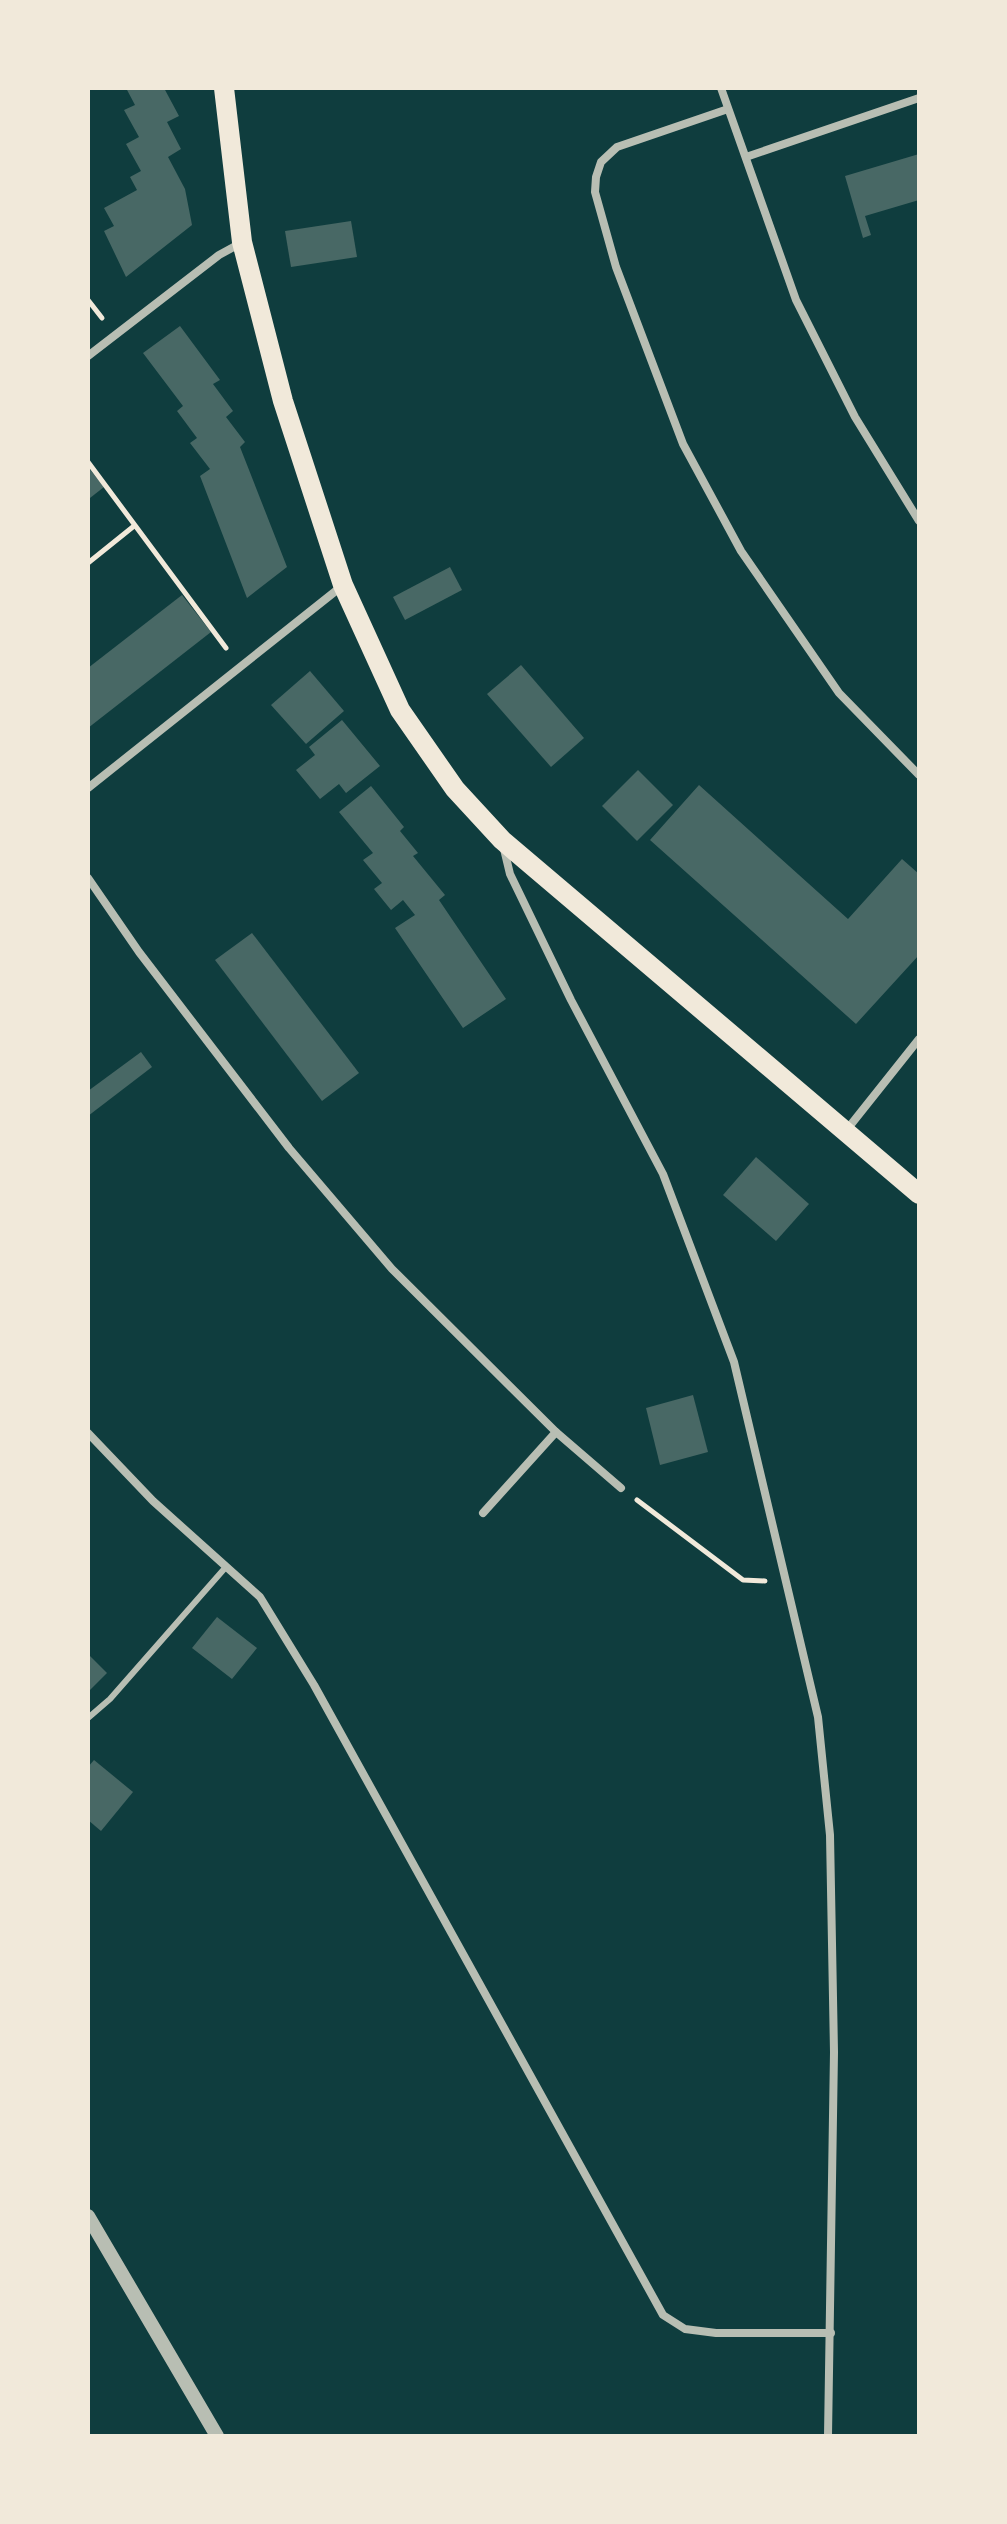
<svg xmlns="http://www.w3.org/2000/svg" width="1007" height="2524" font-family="Roboto,sans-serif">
  <rect width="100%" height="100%" fill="#0f3d3e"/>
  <!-- building -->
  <g fill="#486865">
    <polygon points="126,88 164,88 179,116 167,122 181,149 168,157 185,189 192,225 126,277 104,231 114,226 104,208 137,190 130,177 141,171 126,144 139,137 124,110 135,105"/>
    <polygon points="919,154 919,200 865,216 871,235 863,238 845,176"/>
    <polygon points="351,221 357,257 291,267 285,231"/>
    <polygon points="180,326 220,380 213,384 233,411 226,417 245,442 240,447 287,567 247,598 200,476 210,469 190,443 197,438 177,411 183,406 143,353"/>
    <polygon points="88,467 104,487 90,498 88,495"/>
    <polygon points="450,567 462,590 405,620 393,597"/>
    <polygon points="182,595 211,632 88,728 88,668"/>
    <polygon points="521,665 584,738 551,767 487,694"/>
    <polygon points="310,671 344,711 306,744 271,705"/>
    <polygon points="342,720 380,766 346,793 339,784 320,799 296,770 315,755 309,747"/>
    <polygon points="638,770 673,805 637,841 602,806"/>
    <polygon points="699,785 848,919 902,859 919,874 919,955 856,1024 650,840"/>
    <polygon points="371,786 404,827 400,831 418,853 413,856 445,895 439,900 506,999 463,1028 395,928 415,915 403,900 391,910 374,889 382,883 363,860 373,853 339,812"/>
    <polygon points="252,933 359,1073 322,1101 215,960"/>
    <polygon points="141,1052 152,1067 88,1116 88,1091"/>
    <polygon points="756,1157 809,1204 776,1241 723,1195"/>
    <polygon points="693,1395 708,1452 660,1465 646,1408"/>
    <polygon points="217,1617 257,1648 232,1679 192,1648"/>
    <polygon points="88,1654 107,1673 88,1692"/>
    <polygon points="94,1760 133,1792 101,1831 88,1820 88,1767"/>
  </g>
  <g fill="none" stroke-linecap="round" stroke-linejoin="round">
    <!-- path -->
    <g stroke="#f1e9da" stroke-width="5">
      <polyline points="88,300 102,318"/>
      <polyline points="88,462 226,648"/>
      <polyline points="88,563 134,526"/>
      <polyline points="637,1500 743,1580 765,1581"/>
    </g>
    <!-- service -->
    <polyline stroke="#b8beb3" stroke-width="6" points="88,1718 110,1699 225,1568"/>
    <!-- minor -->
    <g stroke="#b8beb3" stroke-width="8">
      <polyline points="721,88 796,300 855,417 919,521"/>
      <polyline points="728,109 617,147 601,162 596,177 595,192 616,267 683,444 741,551 839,693 919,775"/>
      <polyline points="746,157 919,98"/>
      <polyline points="88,356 219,255 241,243"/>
      <polyline points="88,788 342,586"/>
      <polyline points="504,849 510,874 571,1000 663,1174 734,1362 818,1717 830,1835 834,2052 828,2436"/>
      <polyline points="88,878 139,952 289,1148 392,1269 556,1432"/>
      <polyline points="845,1132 919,1039"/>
      <polyline points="88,1433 153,1501 260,1597 314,1685 663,2315 685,2329 716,2333 831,2333"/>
      <polyline points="483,1513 556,1432 621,1488"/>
    </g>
    <!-- tertiary -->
    <polyline stroke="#b8beb3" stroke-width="14" points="88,2216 217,2436"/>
    <!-- primary -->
    <polyline stroke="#f1e9da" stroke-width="20" points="224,88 242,242 283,401 343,585 400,710 455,789 502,840 919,1194"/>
  </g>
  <!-- border -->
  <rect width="1007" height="2524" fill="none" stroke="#f1e9da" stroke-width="180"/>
</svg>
